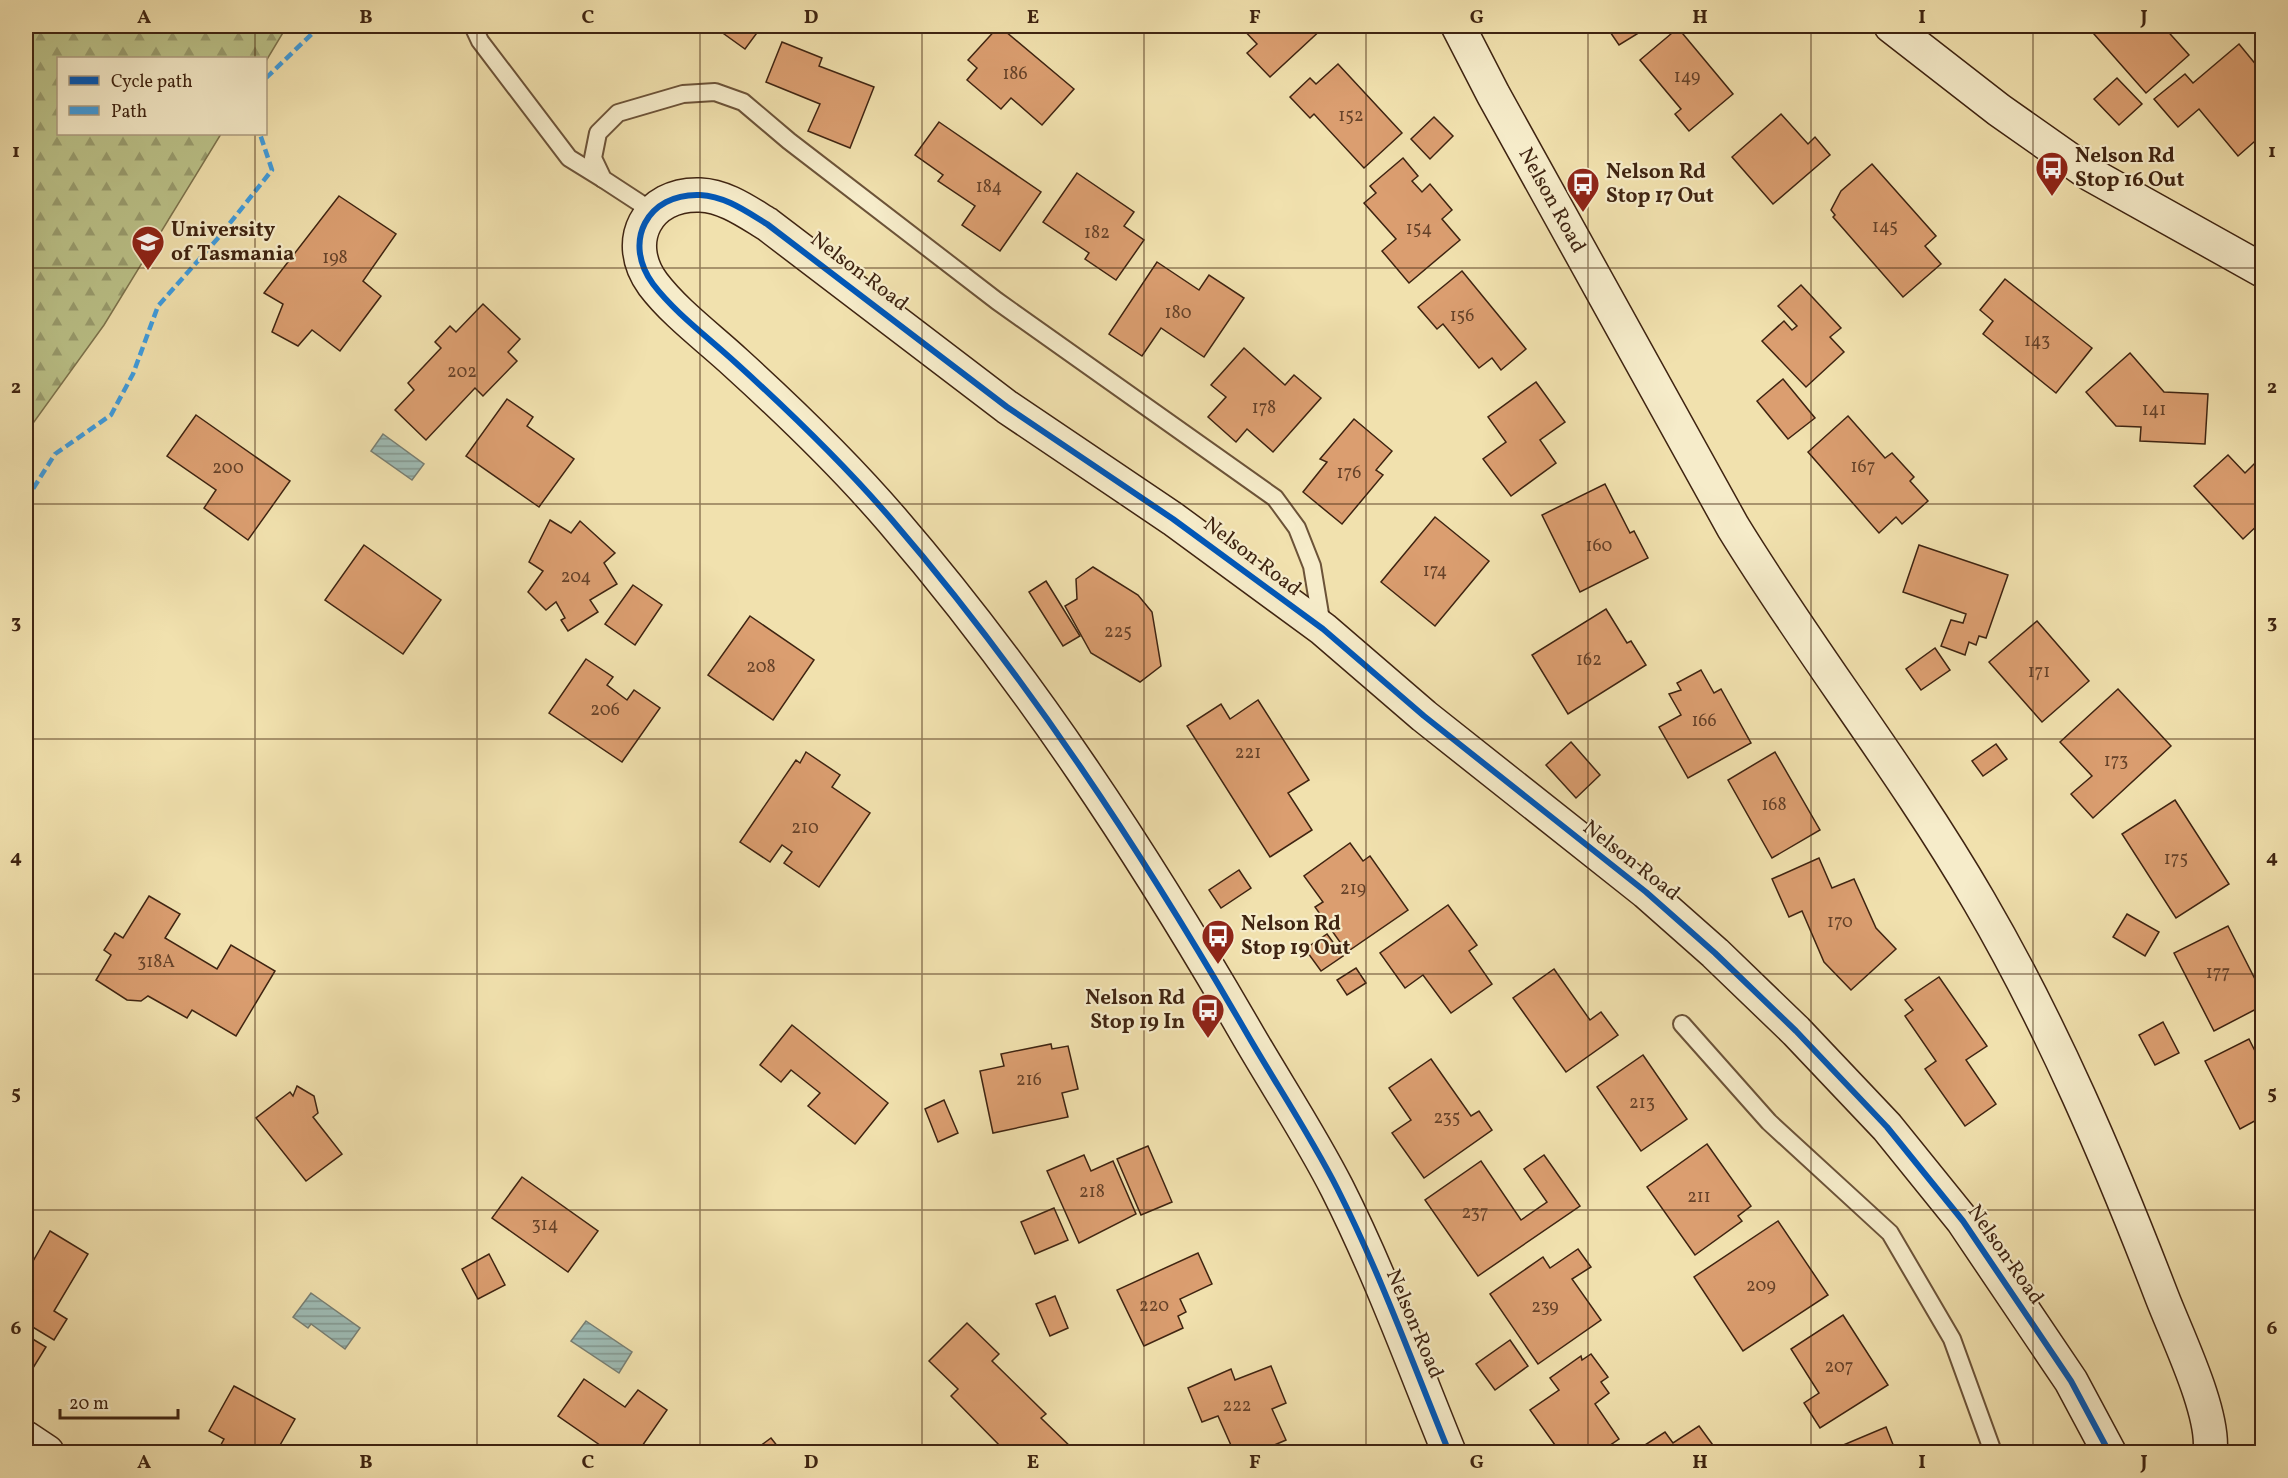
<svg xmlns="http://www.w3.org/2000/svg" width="2288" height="1478" font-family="Vollkorn,serif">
  <defs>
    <pattern id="forest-firs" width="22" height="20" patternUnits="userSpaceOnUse" patternTransform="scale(1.5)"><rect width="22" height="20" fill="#bbc289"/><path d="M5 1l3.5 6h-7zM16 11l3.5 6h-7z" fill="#999d6f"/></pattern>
    <pattern id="water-rules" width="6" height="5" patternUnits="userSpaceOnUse" patternTransform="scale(1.5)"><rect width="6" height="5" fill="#9ebbb4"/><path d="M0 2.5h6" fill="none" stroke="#829891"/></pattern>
  </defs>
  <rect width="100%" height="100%" fill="#f1e1ae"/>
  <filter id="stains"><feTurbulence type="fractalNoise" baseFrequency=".00333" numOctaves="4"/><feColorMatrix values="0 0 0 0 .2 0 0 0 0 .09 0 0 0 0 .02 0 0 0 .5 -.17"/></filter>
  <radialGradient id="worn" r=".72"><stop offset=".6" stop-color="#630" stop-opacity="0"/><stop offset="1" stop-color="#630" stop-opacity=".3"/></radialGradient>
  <!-- forest -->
  <polygon fill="url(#forest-firs)" stroke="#7d734d" stroke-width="1.5" points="26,26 287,26 266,61 266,58 58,58 58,134 221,134 104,325 26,433"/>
  <!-- water -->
  <g fill="url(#water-rules)" stroke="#787f73" stroke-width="1.5">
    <polygon points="383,434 424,464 412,480 371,451"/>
    <polygon points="311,1293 360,1328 345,1349 311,1324 308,1328 293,1317"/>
    <polygon points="586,1321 632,1352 619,1373 571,1341"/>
  </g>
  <!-- building -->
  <g fill="#db9e70" stroke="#3f2411" stroke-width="1.5">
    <polygon points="679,26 693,26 686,31"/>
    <polygon points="713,26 762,26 745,49"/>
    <polygon points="999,26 1074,89 1042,125 1011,98 1001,109 967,80 977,68 968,60"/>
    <polygon points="1240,26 1325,26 1270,77 1247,53 1257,44"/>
    <polygon points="1606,26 1650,26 1619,45"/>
    <polygon points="2100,26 2163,26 2189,55 2146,93 2094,34 2102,27"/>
    <polygon points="1678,28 1733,94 1689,131 1675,114 1681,109 1640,60"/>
    <polygon points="782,42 822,58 819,66 874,87 850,148 808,131 820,104 766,82"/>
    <polygon points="2239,44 2262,72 2262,135 2238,156 2199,109 2178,127 2154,99 2185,74 2193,83"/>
    <polygon points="1338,64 1402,133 1364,168 1314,114 1310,118 1290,97 1310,78 1316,84"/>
    <polygon points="2117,78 2142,104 2119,125 2094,99"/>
    <polygon points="1781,114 1808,144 1815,137 1830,155 1773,204 1732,157"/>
    <polygon points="1434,117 1453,136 1430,159 1411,139"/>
    <polygon points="939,122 1041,192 1000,251 962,225 975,206 938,181 943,175 915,155"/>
    <polygon points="1403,158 1418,176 1412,181 1422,192 1430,184 1452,210 1442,219 1460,240 1409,283 1382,251 1396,239 1364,203 1376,193 1370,186"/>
    <polygon points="1872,164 1936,236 1925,246 1941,264 1903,297 1833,217 1835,215 1831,210 1841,191"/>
    <polygon points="1077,173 1134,212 1124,226 1144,240 1116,280 1085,259 1089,253 1043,222"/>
    <polygon points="339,196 396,234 363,281 381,296 340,351 312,330 298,346 272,332 283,304 264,293"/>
    <polygon points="1157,262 1199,290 1209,275 1244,298 1204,357 1161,328 1142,356 1109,334"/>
    <polygon points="1462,271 1526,349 1501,370 1492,358 1479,368 1443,324 1437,329 1418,307"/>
    <polygon points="2005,279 2092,348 2056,393 1983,334 1993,321 1980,310"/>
    <polygon points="1801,285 1841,328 1830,337 1844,352 1806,387 1762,341 1784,321 1792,330 1797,326 1778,306"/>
    <polygon points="483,304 520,339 508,352 517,361 483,396 475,388 426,440 395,410 414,390 408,383 441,348 435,342 450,326 456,332"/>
    <polygon points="1244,348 1285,385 1294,375 1321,398 1273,452 1247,429 1236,442 1208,417 1226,397 1211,385"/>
    <polygon points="2130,353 2164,392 2208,394 2205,444 2140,441 2141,427 2116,426 2086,392"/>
    <polygon points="1783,379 1815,418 1788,439 1757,401"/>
    <polygon points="1536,382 1565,422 1540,440 1556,463 1511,496 1483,459 1506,442 1488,417"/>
    <polygon points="507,399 533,417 527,426 574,459 539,507 466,456"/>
    <polygon points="196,415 290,481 248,540 204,508 216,490 167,456"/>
    <polygon points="1848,416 1885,458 1892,453 1914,477 1910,481 1928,501 1902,524 1896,517 1879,533 1808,452"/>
    <polygon points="1354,419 1392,451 1376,470 1383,475 1342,524 1303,492 1327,462 1320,459"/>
    <polygon points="2228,455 2245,473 2254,464 2262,473 2262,521 2243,539 2194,486"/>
    <polygon points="1605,484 1630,533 1634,531 1648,558 1580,592 1542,515"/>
    <polygon points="1435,517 1489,561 1435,626 1381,582"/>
    <polygon points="550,520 571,533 580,521 615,553 604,563 617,584 590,600 598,612 568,631 561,620 565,618 556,602 546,610 528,592 543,571 529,562"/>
    <polygon points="364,545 441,600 403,654 325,600"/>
    <polygon points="1919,545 2008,575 1986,638 1979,636 1976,645 1969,642 1965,655 1941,646 1951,620 1963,623 1966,614 1903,592"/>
    <polygon points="1093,567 1138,595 1152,612 1161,666 1140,682 1091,653 1065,606 1077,599 1076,579"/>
    <polygon points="1046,581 1080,636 1063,646 1029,592"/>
    <polygon points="633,585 662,605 635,645 605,624"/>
    <polygon points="1606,609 1627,643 1631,641 1646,665 1568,714 1532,655"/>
    <polygon points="750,616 814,660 773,720 708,675"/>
    <polygon points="2037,621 2089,681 2042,722 1989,662"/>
    <polygon points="1935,648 1950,670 1921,690 1906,669"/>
    <polygon points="586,659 613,677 607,685 627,700 634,690 660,708 622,762 549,713"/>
    <polygon points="1701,670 1714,693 1721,689 1751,743 1688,778 1659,727 1681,715 1669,694 1681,690 1677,683"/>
    <polygon points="2118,689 2171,746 2093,818 2071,794 2092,776 2060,742"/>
    <polygon points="1258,700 1309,780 1288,793 1312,830 1270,857 1187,726 1221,704 1230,719"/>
    <polygon points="1571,742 1600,775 1576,798 1546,765"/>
    <polygon points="1996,744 2007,759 1983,776 1972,761"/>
    <polygon points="806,752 840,775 832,787 870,813 819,887 784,863 792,852 782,845 770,862 740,842 796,760 800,763"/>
    <polygon points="1775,752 1820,830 1772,858 1728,780"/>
    <polygon points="2175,800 2229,884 2176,918 2122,834"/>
    <polygon points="1350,843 1363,861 1370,856 1408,910 1347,952 1315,907 1323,902 1304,876"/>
    <polygon points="1819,858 1832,888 1854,879 1876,928 1896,949 1851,990 1824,962 1802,911 1789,917 1772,879"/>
    <polygon points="1239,870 1251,888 1221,908 1209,890"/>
    <polygon points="149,896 180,914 165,938 217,969 231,945 275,971 236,1036 192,1010 187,1018 148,996 141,1001 127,1000 96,980 111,955 104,950 115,933 123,938"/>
    <polygon points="1448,905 1477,945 1469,951 1492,984 1451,1013 1423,975 1405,988 1380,953"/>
    <polygon points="2127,914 2159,932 2145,956 2113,937"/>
    <polygon points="2228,926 2262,993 2262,1006 2214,1031 2174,953"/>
    <polygon points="1327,934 1343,956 1321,971 1305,949"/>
    <polygon points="1356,968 1366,983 1347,995 1337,980"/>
    <polygon points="1554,969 1590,1020 1601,1012 1618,1035 1566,1072 1513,998"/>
    <polygon points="1939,977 1987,1046 1966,1060 1996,1104 1965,1126 1925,1069 1936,1061 1905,1016 1913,1010 1905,1000"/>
    <polygon points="2163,1022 2179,1053 2155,1065 2139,1035"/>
    <polygon points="792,1025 888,1103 855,1144 808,1106 820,1093 791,1070 781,1082 760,1065"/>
    <polygon points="2249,1039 2262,1065 2262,1117 2240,1129 2205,1061"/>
    <polygon points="1051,1044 1052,1049 1068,1046 1078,1089 1062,1093 1068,1117 993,1133 980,1071 1004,1066 1001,1054"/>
    <polygon points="1643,1055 1687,1119 1641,1151 1597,1087"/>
    <polygon points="1431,1059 1471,1116 1479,1111 1492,1130 1424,1178 1392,1133 1411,1120 1389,1088"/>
    <polygon points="297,1086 314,1096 318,1113 313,1117 342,1154 306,1181 256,1118 290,1092 293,1096"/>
    <polygon points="944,1100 958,1133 938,1142 925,1109"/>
    <polygon points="1707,1144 1751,1206 1738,1216 1742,1221 1695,1255 1647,1187"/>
    <polygon points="1148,1146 1172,1202 1141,1215 1117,1159"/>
    <polygon points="1084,1155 1091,1171 1113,1161 1136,1214 1079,1243 1047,1171"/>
    <polygon points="1544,1155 1580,1206 1478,1276 1425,1200 1481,1161 1521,1220 1547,1202 1524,1169"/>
    <polygon points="522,1177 598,1231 568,1272 492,1218"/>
    <polygon points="1054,1208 1068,1240 1035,1254 1021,1222"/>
    <polygon points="1778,1221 1828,1295 1743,1351 1694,1277"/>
    <polygon points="2262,1225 2262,1244 2255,1228"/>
    <polygon points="50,1231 88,1254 54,1311 67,1319 54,1340 26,1323 26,1268 28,1270"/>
    <polygon points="1578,1249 1591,1267 1572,1279 1601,1320 1538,1364 1490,1294 1543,1257 1550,1268"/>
    <polygon points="1198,1253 1212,1284 1180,1299 1186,1312 1178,1316 1183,1328 1144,1346 1117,1290"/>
    <polygon points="489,1254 505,1285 478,1299 462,1269"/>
    <polygon points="1055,1296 1068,1328 1050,1336 1036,1304"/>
    <polygon points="1843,1315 1888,1385 1820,1428 1804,1403 1819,1393 1791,1349"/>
    <polygon points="967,1323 999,1354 992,1361 1046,1414 1041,1418 1076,1452 1002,1452 1004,1450 951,1396 958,1389 929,1361"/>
    <polygon points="26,1335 46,1347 28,1376 26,1375"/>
    <polygon points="1510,1340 1528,1366 1495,1390 1476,1364"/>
    <polygon points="1591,1354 1608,1377 1601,1382 1609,1393 1595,1404 1619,1439 1600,1452 1560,1452 1530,1410 1559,1390 1550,1378 1581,1356 1582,1360"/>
    <polygon points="1271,1366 1286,1403 1272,1409 1286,1440 1258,1452 1234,1452 1218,1416 1202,1422 1188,1388 1231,1369 1235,1380"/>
    <polygon points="584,1379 625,1407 638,1390 667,1410 638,1452 610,1452 558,1416"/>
    <polygon points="234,1386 295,1419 276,1452 268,1447 265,1452 217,1452 224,1439 209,1431"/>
    <polygon points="1699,1426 1718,1452 1634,1452 1665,1432 1673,1443"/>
    <polygon points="1886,1427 1896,1452 1829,1452 1829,1451"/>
    <polygon points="771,1438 782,1452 752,1452"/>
  </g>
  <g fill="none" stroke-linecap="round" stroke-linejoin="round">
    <defs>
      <g id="lane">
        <polyline points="473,26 480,41 569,158 603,179"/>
        <polyline points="652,211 603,179 593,158 598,133 618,113 683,94 715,92 743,102 789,141 997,301 1275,498 1297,528 1312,566 1322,626"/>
        <polyline points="1682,1024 1769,1122 1890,1233 1952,1339 1993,1452"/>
      </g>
      <g id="secondary">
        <path id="s1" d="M1458,26L1493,94L1733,527C1811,654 1904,772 1979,901C2052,1026 2110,1162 2162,1297C2177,1336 2215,1413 2210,1452"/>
        <polyline points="1891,26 1999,110 2090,174 2262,270"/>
        <polyline points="26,1438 47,1452"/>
        <path d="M1449,1452C1413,1364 1380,1273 1337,1188C1310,1135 1276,1084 1246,1032C1142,852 1028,678 892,520C844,464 791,413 736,363C709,338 675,313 653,284C622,242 647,193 700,195C725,196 747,212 767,224L1007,407L1173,519L1323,629L1424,716L1646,892L1715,953L1796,1031L1887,1127L1963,1221L2071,1381L2109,1452"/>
      </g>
    </defs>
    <!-- lane casing -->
    <use href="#lane" stroke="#6c5338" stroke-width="20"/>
    <!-- secondary casing -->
    <use href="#secondary" stroke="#3f2411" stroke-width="36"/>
    <!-- lane -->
    <use href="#lane" stroke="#f6ecca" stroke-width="16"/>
    <!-- secondary -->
    <use href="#secondary" stroke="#f6ecca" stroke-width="33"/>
    <!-- quiet -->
    <g stroke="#3f9cde" stroke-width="4.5" stroke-dasharray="9 4.5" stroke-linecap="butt">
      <polyline points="266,78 320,26"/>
      <polyline points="26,500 55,454 111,415 133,374 158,306 219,237 272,170 260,134"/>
    </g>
    <defs>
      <path id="cycleway" d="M1449,1452C1413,1364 1380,1273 1337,1188C1310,1135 1276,1084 1246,1032C1142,852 1028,678 892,520C844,464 791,413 736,363C709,338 675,313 653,284C622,242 647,193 700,195C725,196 747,212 767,224L1007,407L1173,519L1323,629L1424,716L1646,892L1715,953L1796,1031L1887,1127L1963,1221L2071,1381L2109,1452"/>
    </defs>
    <!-- cycleway casing -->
    <use href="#cycleway" stroke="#f6ecca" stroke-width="10"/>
    <!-- cycleway -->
    <use href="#cycleway" stroke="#0057b8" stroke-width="6"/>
  </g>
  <!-- grid -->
  <path fill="none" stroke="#3f2411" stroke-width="1.5" stroke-opacity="0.55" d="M255,26V58M477,26V1452M700,26V1452M922,26V1452M1144,26V1452M1366,26V1452M1588,26V1452M1811,26V1452M2033,26V1452M255,134V1452M26,268H2262M26,504H2262M26,739H2262M26,974H2262M26,1210H2262"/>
  <!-- icons -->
  <defs>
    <symbol id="bus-pin" viewBox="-11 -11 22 30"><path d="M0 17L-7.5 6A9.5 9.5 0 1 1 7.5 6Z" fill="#8f2418" stroke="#f6ecca"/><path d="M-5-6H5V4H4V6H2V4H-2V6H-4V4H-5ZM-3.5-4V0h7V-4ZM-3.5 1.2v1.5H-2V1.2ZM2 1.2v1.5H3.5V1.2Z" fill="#fff"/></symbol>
    <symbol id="university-pin" viewBox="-11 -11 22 30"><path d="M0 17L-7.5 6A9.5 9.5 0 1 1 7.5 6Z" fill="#8f2418" stroke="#f6ecca"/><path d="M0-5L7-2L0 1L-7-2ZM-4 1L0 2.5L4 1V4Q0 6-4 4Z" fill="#fff"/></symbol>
  </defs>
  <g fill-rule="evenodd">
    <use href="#bus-pin" x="2033" y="149" width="38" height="52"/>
    <use href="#bus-pin" x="1564" y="165" width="38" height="52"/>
    <use href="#university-pin" x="129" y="223" width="38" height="52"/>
    <use href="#bus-pin" x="1199" y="917" width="38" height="52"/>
    <use href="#bus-pin" x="1189" y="991" width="38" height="52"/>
  </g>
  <g text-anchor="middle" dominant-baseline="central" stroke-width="4.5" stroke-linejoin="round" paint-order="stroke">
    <!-- number labels -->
    <g font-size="18" fill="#664229">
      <text x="1015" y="74">186</text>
      <text x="1687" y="77">149</text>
      <text x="1351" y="116">152</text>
      <text x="989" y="187">184</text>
      <text x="1885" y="227">145</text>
      <text x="1419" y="229">154</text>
      <text x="1097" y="233">182</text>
      <text x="335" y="258">198</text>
      <text x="1178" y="313">180</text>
      <text x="1462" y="316">156</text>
      <text x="2037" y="341">143</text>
      <text x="462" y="372">202</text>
      <text x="1264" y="408">178</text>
      <text x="2154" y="410">141</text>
      <text x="1863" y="467">167</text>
      <text x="228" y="468">200</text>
      <text x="1349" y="473">176</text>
      <text x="1599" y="546">160</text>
      <text x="1435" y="571">174</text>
      <text x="576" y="577">204</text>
      <text x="1118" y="632">225</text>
      <text x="1589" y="660">162</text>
      <text x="761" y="667">208</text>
      <text x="2039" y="672">171</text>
      <text x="605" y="710">206</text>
      <text x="1704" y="721">166</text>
      <text x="1248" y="753">221</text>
      <text x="2116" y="761">173</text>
      <text x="1774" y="805">168</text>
      <text x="805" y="828">210</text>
      <text x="2176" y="859">175</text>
      <text x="1353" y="889">219</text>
      <text x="1840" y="922">170</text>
      <text x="156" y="962">318A</text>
      <text x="2218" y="973">177</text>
      <text x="1029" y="1080">216</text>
      <text x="1642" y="1103">213</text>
      <text x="1447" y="1118">235</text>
      <text x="1092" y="1192">218</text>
      <text x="1699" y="1197">211</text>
      <text x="1475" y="1213">237</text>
      <text x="545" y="1225">314</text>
      <text x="1761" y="1286">209</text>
      <text x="1154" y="1306">220</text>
      <text x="1545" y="1307">239</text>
      <text x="1839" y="1367">207</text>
      <text x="1237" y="1406">222</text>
    </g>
    <!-- poi labels -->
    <g font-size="21" font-weight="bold" fill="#3f2411" stroke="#f6ecca" text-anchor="start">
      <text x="2075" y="156">Nelson Rd<tspan x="2075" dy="24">Stop 16 Out</tspan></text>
      <text x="1606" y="172">Nelson Rd<tspan x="1606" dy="24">Stop 17 Out</tspan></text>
      <text x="171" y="230">University<tspan x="171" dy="24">of Tasmania</tspan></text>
      <text x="1241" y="924">Nelson Rd<tspan x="1241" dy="24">Stop 19 Out</tspan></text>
      <text x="1185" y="998" text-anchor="end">Nelson Rd<tspan x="1185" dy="24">Stop 19 In</tspan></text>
    </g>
    <!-- street labels -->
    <g font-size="21" fill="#3f2411" stroke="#f6ecca">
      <text stroke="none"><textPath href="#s1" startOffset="198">Nelson Road</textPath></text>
      <text transform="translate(859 272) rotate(37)">Nelson Road</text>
      <text transform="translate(1252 557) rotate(37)">Nelson Road</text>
      <text transform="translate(1631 861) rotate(38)">Nelson Road</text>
      <text transform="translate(2005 1255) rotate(55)">Nelson Road</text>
      <text transform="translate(1414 1324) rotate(67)">Nelson Road</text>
    </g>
  </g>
  <!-- margin -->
  <rect width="2288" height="1478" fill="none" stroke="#f1e1ae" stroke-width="66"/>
  <!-- legend -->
  <rect x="57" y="57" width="210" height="78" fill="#f6ecca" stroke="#ad9c80" stroke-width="1.5"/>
  <rect x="69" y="76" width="30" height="9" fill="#0057b8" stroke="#ad9c80" stroke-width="1.5"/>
  <text x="111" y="87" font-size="18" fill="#3f2411">Cycle path</text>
  <rect x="69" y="106" width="30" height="9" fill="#3f9cde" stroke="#ad9c80" stroke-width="1.5"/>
  <text x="111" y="117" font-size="18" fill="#3f2411">Path</text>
  <!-- scale -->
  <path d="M60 1409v9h118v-9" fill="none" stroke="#3f2411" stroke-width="3"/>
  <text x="69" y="1409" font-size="18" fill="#3f2411" stroke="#f6ecca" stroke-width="4.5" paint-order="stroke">20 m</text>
  <rect x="33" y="33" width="2222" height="1412" fill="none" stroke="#3f2411" stroke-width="2"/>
  <g font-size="20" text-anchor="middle" font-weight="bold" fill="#3f2411">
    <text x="144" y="23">A</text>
    <text x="366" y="23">B</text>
    <text x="588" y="23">C</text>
    <text x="811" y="23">D</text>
    <text x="1033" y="23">E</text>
    <text x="1255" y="23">F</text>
    <text x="1477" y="23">G</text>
    <text x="1700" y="23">H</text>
    <text x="1922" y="23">I</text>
    <text x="2144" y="23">J</text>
    <text x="16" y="157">1</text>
    <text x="2272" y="157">1</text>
    <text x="16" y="393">2</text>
    <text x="2272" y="393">2</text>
    <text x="16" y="628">3</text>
    <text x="2272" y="628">3</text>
    <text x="16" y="863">4</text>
    <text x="2272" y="863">4</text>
    <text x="16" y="1099">5</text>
    <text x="2272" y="1099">5</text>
    <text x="16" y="1334">6</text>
    <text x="2272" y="1334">6</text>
    <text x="144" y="1468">A</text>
    <text x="366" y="1468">B</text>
    <text x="588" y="1468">C</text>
    <text x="811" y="1468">D</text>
    <text x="1033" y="1468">E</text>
    <text x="1255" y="1468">F</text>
    <text x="1477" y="1468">G</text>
    <text x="1700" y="1468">H</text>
    <text x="1922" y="1468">I</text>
    <text x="2144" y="1468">J</text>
  </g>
  <rect width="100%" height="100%" filter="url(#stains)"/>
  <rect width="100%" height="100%" fill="url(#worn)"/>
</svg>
